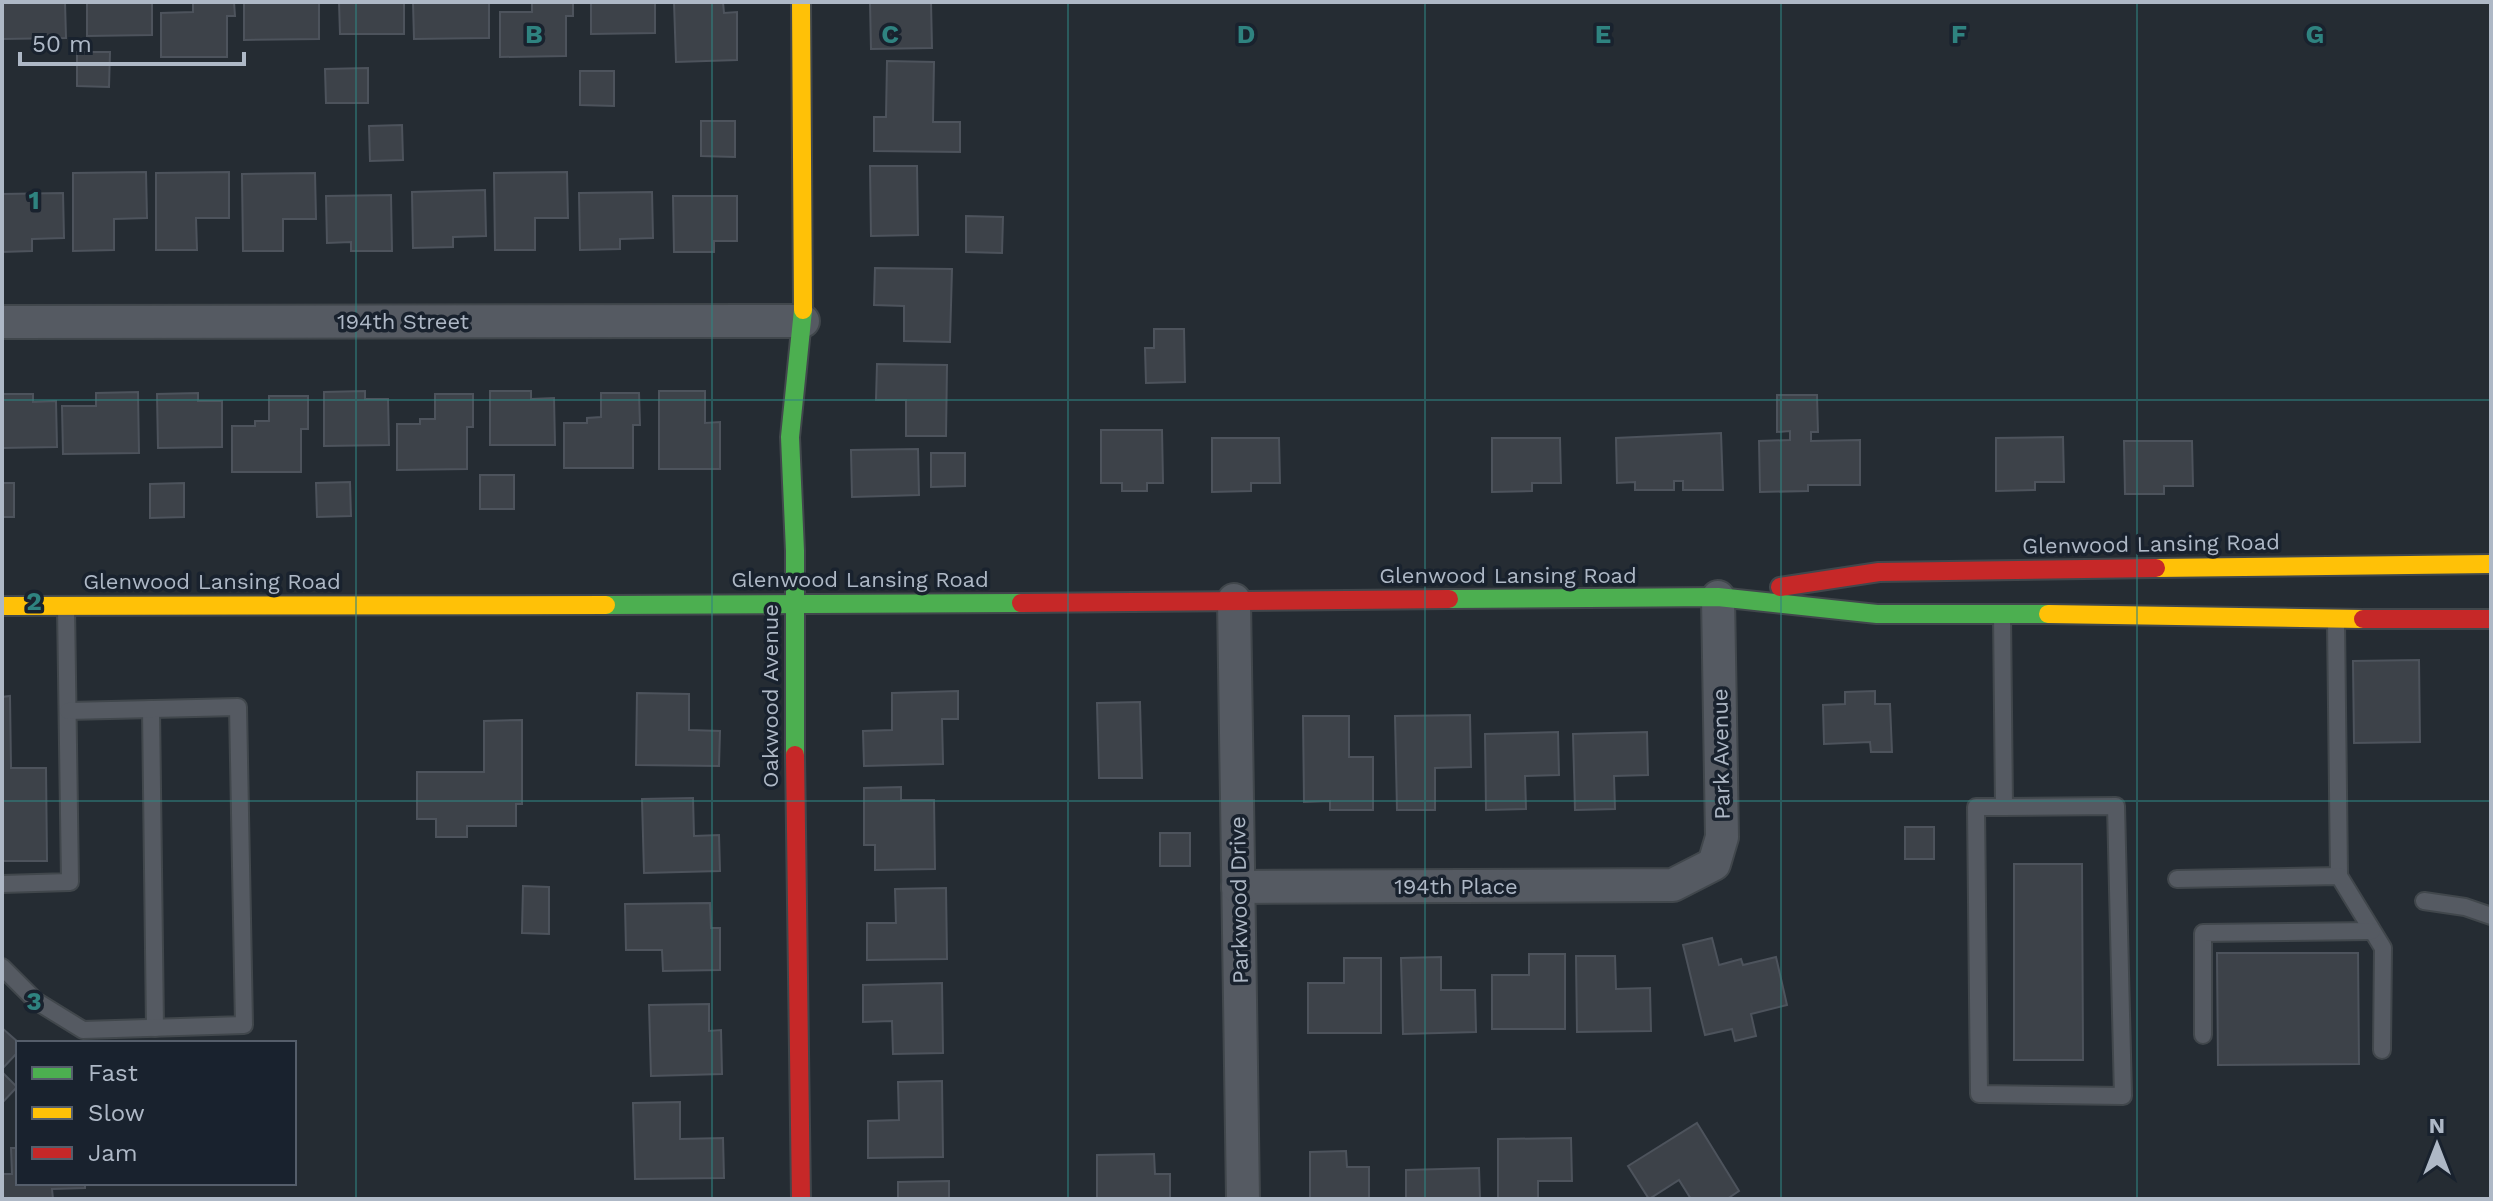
<svg xmlns="http://www.w3.org/2000/svg" width="2493" height="1201" font-family="'Work Sans',sans-serif">
  <rect width="100%" height="100%" fill="#252c33"/>
  <!-- building -->
  <g fill="#3d4249" stroke="#4d535c" stroke-width="2">
    <polygon points="2,2 65,2 66,38 2,39"/>
    <polygon points="87,2 152,2 152,35 87,36"/>
    <polygon points="193,2 234,2 235,16 227,16 227,57 161,57 161,13 193,12"/>
    <polygon points="244,2 319,2 319,39 244,40"/>
    <polygon points="339,2 404,2 404,34 340,34"/>
    <polygon points="413,2 489,2 489,38 414,39"/>
    <polygon points="532,2 573,2 573,16 566,16 566,56 500,57 500,12 532,12"/>
    <polygon points="591,2 655,2 655,33 591,34"/>
    <polygon points="674,2 723,2 724,13 737,12 737,60 676,62"/>
    <polygon points="870,2 931,2 932,48 871,49"/>
    <polygon points="77,52 110,52 109,87 77,86"/>
    <polygon points="887,61 934,62 933,122 960,122 960,152 874,151 874,117 886,117"/>
    <polygon points="368,68 368,103 326,103 325,69"/>
    <polygon points="580,71 614,71 614,106 580,105"/>
    <polygon points="701,121 735,121 735,157 701,156"/>
    <polygon points="402,125 403,160 370,161 369,126"/>
    <polygon points="870,166 917,166 918,235 871,236"/>
    <polygon points="146,172 147,218 114,219 114,250 73,251 73,173"/>
    <polygon points="229,172 229,218 196,218 197,250 156,250 156,173"/>
    <polygon points="567,172 568,218 535,218 535,250 495,250 494,173"/>
    <polygon points="315,173 316,219 283,219 283,251 243,251 242,174"/>
    <polygon points="485,190 486,236 453,237 453,247 413,248 412,192"/>
    <polygon points="652,192 653,238 620,239 620,249 580,250 579,193"/>
    <polygon points="63,193 64,238 32,239 32,251 2,252 2,194"/>
    <polygon points="391,195 392,251 351,251 351,242 327,243 326,196"/>
    <polygon points="673,196 737,196 737,241 714,241 714,252 674,252"/>
    <polygon points="966,216 1003,217 1002,253 966,252"/>
    <polygon points="875,268 952,269 950,342 904,341 904,306 874,305"/>
    <polygon points="1154,329 1184,329 1185,382 1146,383 1145,348 1154,348"/>
    <polygon points="877,364 947,365 946,436 906,436 906,400 876,400"/>
    <polygon points="365,391 365,399 388,399 389,445 324,446 324,392"/>
    <polygon points="490,391 531,391 531,399 554,398 555,445 490,445"/>
    <polygon points="659,391 705,391 705,423 720,422 720,469 659,469"/>
    <polygon points="138,392 139,453 63,454 62,406 96,406 96,393"/>
    <polygon points="198,393 198,401 222,401 222,447 158,448 157,394"/>
    <polygon points="601,393 639,393 640,425 633,425 633,468 564,468 564,423 587,423 587,418 601,417"/>
    <polygon points="2,394 33,394 33,402 56,401 57,447 2,448"/>
    <polygon points="435,394 473,394 473,427 467,427 467,469 397,470 397,424 420,424 420,419 435,419"/>
    <polygon points="1777,395 1817,395 1818,432 1811,432 1811,441 1860,440 1860,485 1808,485 1808,491 1760,492 1759,441 1790,440 1790,431 1777,432"/>
    <polygon points="269,396 308,396 308,429 301,429 301,472 232,472 232,426 255,426 255,421 269,421"/>
    <polygon points="1101,430 1162,430 1163,483 1147,483 1147,491 1122,491 1122,483 1101,483"/>
    <polygon points="1721,433 1723,490 1683,490 1683,481 1674,481 1674,490 1635,490 1635,482 1617,483 1616,438"/>
    <polygon points="2063,437 2064,482 2035,482 2035,490 1996,491 1996,438"/>
    <polygon points="1212,438 1279,438 1280,483 1251,483 1251,491 1212,492"/>
    <polygon points="1492,438 1560,438 1561,483 1532,483 1532,491 1492,492"/>
    <polygon points="2124,441 2192,441 2193,486 2164,486 2164,494 2125,494"/>
    <polygon points="918,449 919,495 852,497 851,450"/>
    <polygon points="931,453 965,453 965,486 931,487"/>
    <rect x="480" y="475" width="34" height="34"/>
    <polygon points="350,482 351,516 317,517 316,483"/>
    <rect x="2" y="483" width="12" height="34"/>
    <polygon points="184,483 184,517 150,518 150,484"/>
    <polygon points="2419,660 2420,742 2354,743 2353,661"/>
    <polygon points="958,691 958,719 942,719 943,764 864,766 863,731 892,730 892,693"/>
    <polygon points="1875,691 1875,704 1890,704 1892,752 1871,752 1870,742 1824,744 1823,705 1845,704 1845,692"/>
    <polygon points="637,693 689,694 689,730 720,731 719,766 636,765"/>
    <polygon points="10,696 11,768 46,768 47,861 2,861 2,697"/>
    <polygon points="1140,702 1142,778 1099,778 1097,703"/>
    <polygon points="1470,715 1471,767 1435,768 1435,810 1397,810 1395,716"/>
    <polygon points="1303,716 1349,716 1349,757 1373,757 1373,810 1330,810 1330,801 1304,802"/>
    <polygon points="522,720 522,804 516,804 516,826 467,826 467,837 436,837 436,819 417,819 417,772 484,772 484,721"/>
    <polygon points="1558,732 1559,775 1525,776 1526,809 1486,810 1485,734"/>
    <polygon points="1647,732 1648,775 1614,776 1615,809 1575,810 1573,734"/>
    <polygon points="901,787 901,800 934,800 935,869 875,870 875,845 864,845 864,788"/>
    <polygon points="693,798 694,836 719,835 720,871 644,873 642,799"/>
    <rect x="1905" y="827" width="29" height="32"/>
    <rect x="1160" y="833" width="30" height="33"/>
    <polygon points="2014,864 2082,864 2083,1060 2014,1060"/>
    <polygon points="523,886 549,887 549,934 522,933"/>
    <polygon points="946,888 947,959 867,960 867,923 896,923 895,889"/>
    <polygon points="710,903 711,928 720,928 720,970 663,971 662,950 626,950 625,904"/>
    <polygon points="1712,938 1719,965 1741,959 1743,965 1776,957 1787,1005 1751,1014 1756,1036 1735,1041 1732,1029 1705,1035 1683,945"/>
    <polygon points="2217,953 2358,953 2359,1064 2218,1065"/>
    <polygon points="1529,954 1565,954 1565,1029 1492,1029 1492,975 1529,975"/>
    <polygon points="1576,956 1615,956 1616,989 1650,988 1651,1031 1577,1032"/>
    <polygon points="1441,957 1441,990 1475,990 1476,1032 1403,1034 1401,958"/>
    <polygon points="1344,958 1381,958 1381,1033 1308,1033 1308,983 1344,983"/>
    <polygon points="942,983 943,1053 893,1054 892,1021 863,1022 863,985"/>
    <polygon points="709,1004 709,1031 721,1030 722,1074 651,1076 649,1005"/>
    <polygon points="2,1028 19,1043 18,1052 2,1069"/>
    <polygon points="2,1072 17,1087 2,1103"/>
    <polygon points="942,1081 943,1157 868,1158 868,1121 899,1120 898,1082"/>
    <polygon points="680,1102 680,1139 723,1138 724,1178 635,1179 633,1103"/>
    <polygon points="1697,1123 1739,1191 1727,1199 1691,1199 1679,1180 1649,1199 1628,1166"/>
    <polygon points="1571,1138 1572,1181 1538,1181 1538,1199 1498,1199 1498,1139"/>
    <polygon points="11,1148 18,1148 18,1183 85,1183 85,1188 52,1189 53,1199 2,1199 2,1174 12,1174"/>
    <polygon points="1346,1151 1347,1167 1369,1167 1369,1199 1310,1199 1310,1152"/>
    <polygon points="1154,1154 1155,1174 1170,1174 1170,1199 1097,1199 1097,1155"/>
    <polygon points="1479,1168 1480,1199 1406,1199 1406,1170"/>
    <polygon points="949,1181 949,1199 898,1199 898,1182"/>
  </g>
  <g fill="none" stroke-linecap="round" stroke-linejoin="round">
    <defs>
      <g id="lane">
        <polyline points="2002,614 2004,807 2116,806 2123,1096 1979,1094 1976,807 2004,807"/>
        <polyline points="2336,622 2339,876"/>
        <polyline points="151,709 155,1028"/>
        <polyline points="2177,879 2339,876 2383,948 2382,1050"/>
        <polyline points="2,884 70,882 66,607"/>
        <polyline points="2424,901 2465,907 2491,916"/>
        <polyline points="2,967 36,1001 83,1030 244,1025 238,707 68,711"/>
        <polyline points="2203,1035 2203,933 2372,931"/>
      </g>
      <g id="street">
        <polyline points="2,322 803,321"/>
        <polyline points="1234,600 1243,1199"/>
        <polyline points="1238,887 1673,885 1714,864 1722,837 1718,597"/>
      </g>
      <g id="fast">
        <polyline points="1449,599 1718,597 1877,614 2048,614"/>
        <polyline points="606,605 1021,603"/>
        <polyline points="795,755 795,551 790,437 803,310"/>
      </g>
      <g id="slow">
        <polyline points="801,2 803,310"/>
        <polyline points="2156,568 2491,564"/>
        <polyline points="2,606 606,605"/>
        <polyline points="2048,614 2363,619"/>
      </g>
      <g id="jam">
        <polyline points="1780,587 1879,572 2156,568"/>
        <polyline points="1021,603 1449,599"/>
        <polyline points="2363,619 2491,619"/>
        <polyline points="795,755 801,1199"/>
      </g>
    </defs>
    <!-- lane casing -->
    <use href="#lane" stroke="#41474c" stroke-width="20"/>
    <!-- street casing -->
    <use href="#street" stroke="#41474c" stroke-width="36"/>
    <!-- fast casing -->
    <use href="#fast" stroke="#41474c" stroke-width="22"/>
    <!-- slow casing -->
    <use href="#slow" stroke="#41474c" stroke-width="22"/>
    <!-- jam casing -->
    <use href="#jam" stroke="#41474c" stroke-width="22"/>
    <!-- lane -->
    <use href="#lane" stroke="#555a62" stroke-width="16"/>
    <!-- street -->
    <use href="#street" stroke="#555a62" stroke-width="32"/>
    <!-- fast -->
    <use href="#fast" stroke="#4caf50" stroke-width="18"/>
    <!-- slow -->
    <use href="#slow" stroke="#ffc107" stroke-width="18"/>
    <!-- jam -->
    <use href="#jam" stroke="#c62828" stroke-width="18"/>
  </g>
  <!-- grid -->
  <path fill="none" stroke="#2f8380" stroke-width="2" stroke-opacity="0.55" d="M356,2V1199M712,2V1199M1068,2V1199M1425,2V1199M1781,2V1199M2137,2V1199M2,400H2491M2,801H2491"/>
  <g text-anchor="middle" dominant-baseline="central" stroke-width="7" stroke-linejoin="round" paint-order="stroke">
    <!-- street labels -->
    <g font-size="22" fill="#aeb8c6" stroke="#19222e">
      <text x="403" y="321">194th Street</text>
      <text transform="translate(2151 544) rotate(-1)">Glenwood Lansing Road</text>
      <text x="1508" y="575">Glenwood Lansing Road</text>
      <text x="860" y="579">Glenwood Lansing Road</text>
      <text x="212" y="581">Glenwood Lansing Road</text>
      <text transform="translate(770 696) rotate(-90)">Oakwood Avenue</text>
      <text transform="translate(1721 754) rotate(-91)">Park Avenue</text>
      <text x="1456" y="886">194th Place</text>
      <text transform="translate(1239 900) rotate(-91)">Parkwood Drive</text>
    </g>
  </g>
  <g font-size="26" text-anchor="middle" font-weight="bold" fill="#2f8380" stroke="#19222e" stroke-width="7" stroke-linejoin="round" paint-order="stroke">
    <text x="534" y="43">B</text>
    <text x="890" y="43">C</text>
    <text x="1246" y="43">D</text>
    <text x="1603" y="43">E</text>
    <text x="1959" y="43">F</text>
    <text x="2315" y="43">G</text>
    <text x="34" y="209">1</text>
    <text x="34" y="610">2</text>
    <text x="34" y="1010">3</text>
  </g>
  <!-- border -->
  <rect width="2493" height="1201" fill="none" stroke="#aeb8c6" stroke-width="8"/>
  <!-- legend -->
  <rect x="16" y="1041" width="280" height="144" fill="#19222e" stroke="#555e6b" stroke-width="2"/>
  <rect x="32" y="1067" width="40" height="12" fill="#4caf50" stroke="#555e6b" stroke-width="2"/>
  <text x="88" y="1081" font-size="24" fill="#aeb8c6">Fast</text>
  <rect x="32" y="1107" width="40" height="12" fill="#ffc107" stroke="#555e6b" stroke-width="2"/>
  <text x="88" y="1121" font-size="24" fill="#aeb8c6">Slow</text>
  <rect x="32" y="1147" width="40" height="12" fill="#c62828" stroke="#555e6b" stroke-width="2"/>
  <text x="88" y="1161" font-size="24" fill="#aeb8c6">Jam</text>
  <!-- north arrow -->
  <g transform="translate(2437 1145)" stroke="#19222e" stroke-width="6" paint-order="stroke">
  <path d="M0-6L14 30L0 20L-14 30Z" fill="#aeb8c6"/>
  <text y="-12" font-size="22" font-weight="bold" text-anchor="middle" fill="#aeb8c6">N</text>
  </g>
  <!-- scale -->
  <path d="M20 52v12h224v-12" fill="none" stroke="#aeb8c6" stroke-width="4"/>
  <text x="32" y="52" font-size="24" fill="#aeb8c6" stroke="#19222e" stroke-width="6" paint-order="stroke">50 m</text>
</svg>
